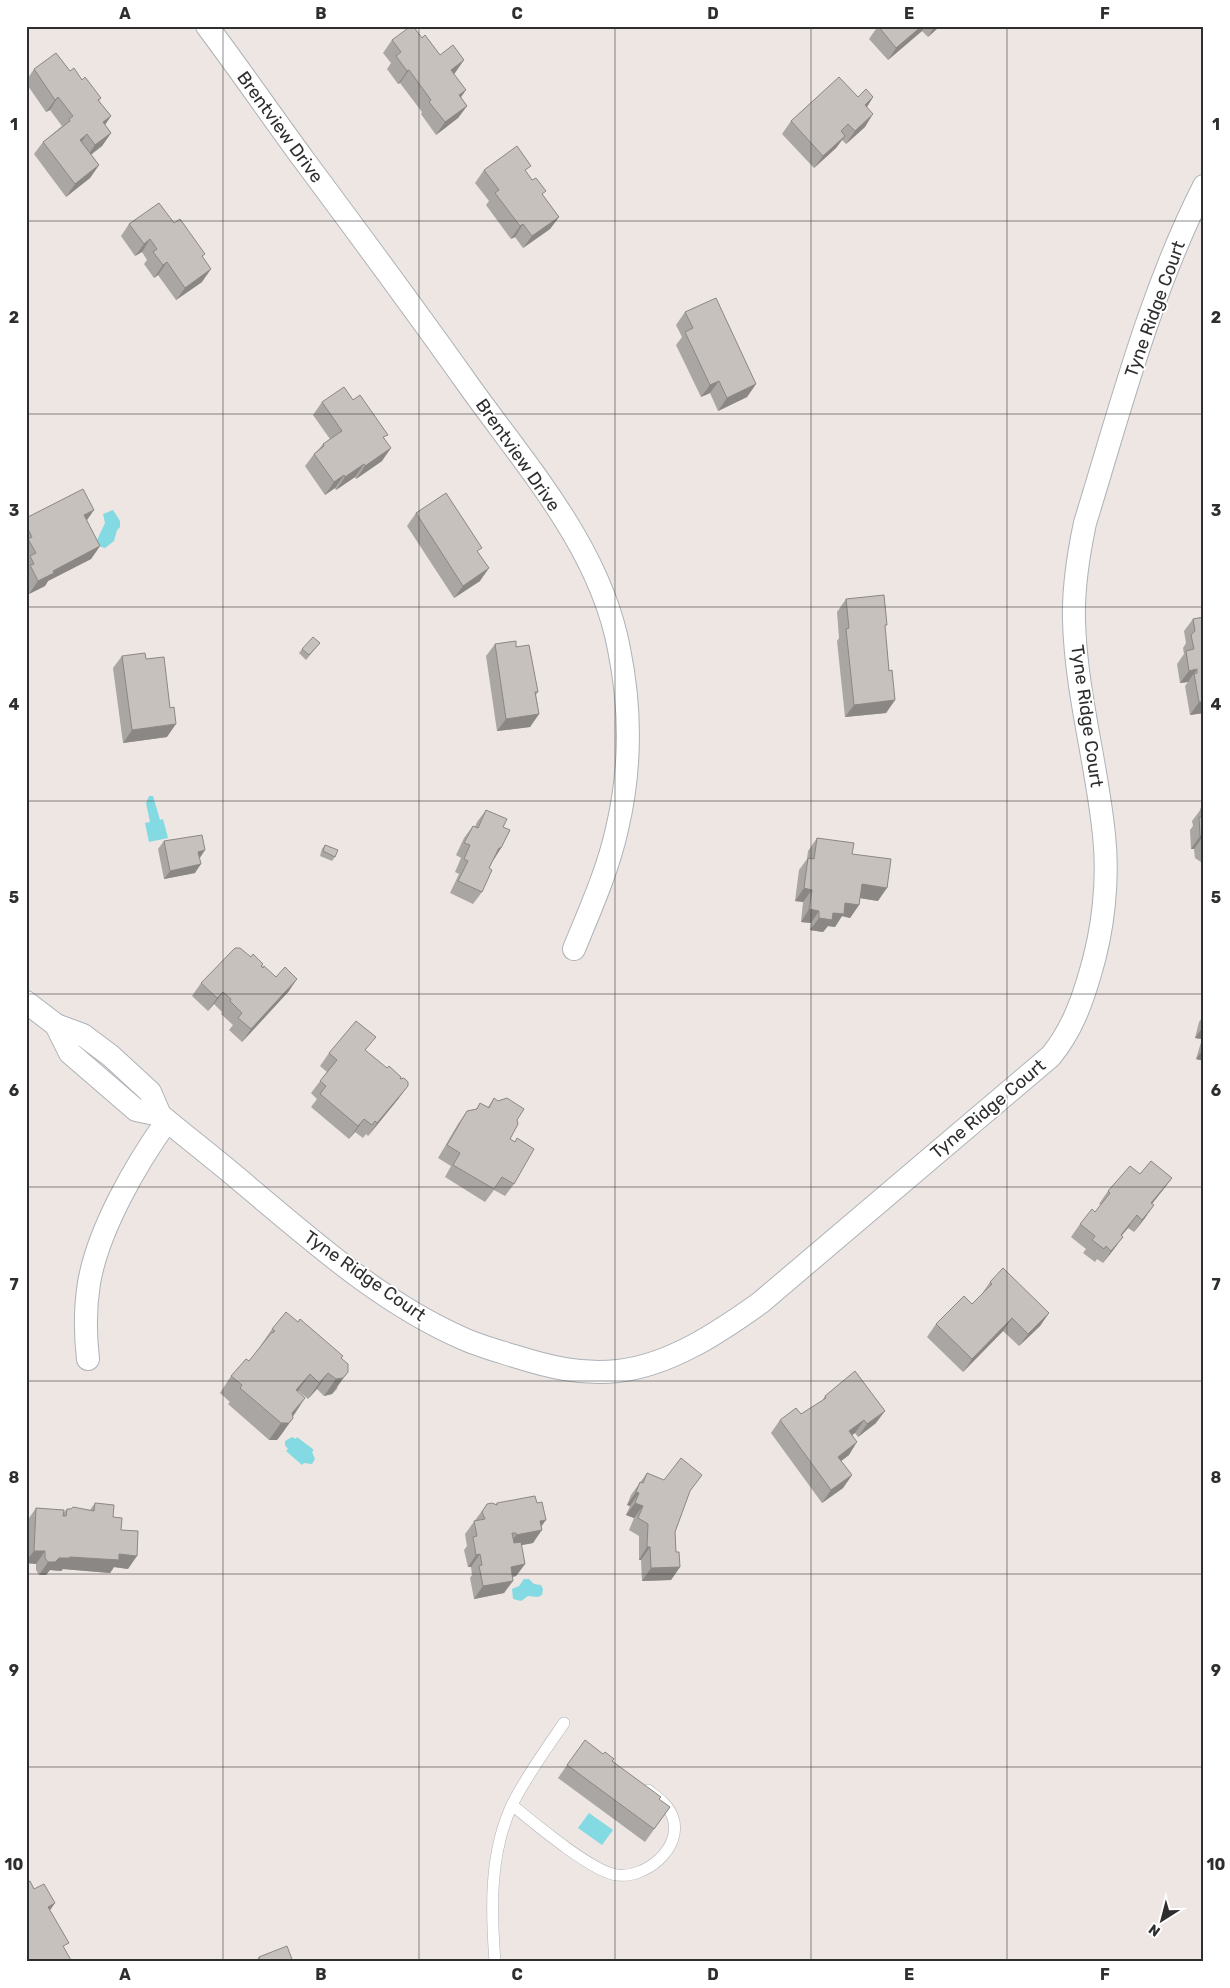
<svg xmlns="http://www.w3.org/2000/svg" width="1230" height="1988" font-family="Rubik,sans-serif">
  <rect width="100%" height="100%" fill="#ede6e2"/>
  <!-- water -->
  <g fill="#83dae2">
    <polygon points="113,510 120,521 120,527 117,530 114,541 105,548 101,547 97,540 105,523 103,514"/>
    <polygon points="149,796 153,796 160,820 163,819 168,838 149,842 145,823 150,822 146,803"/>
    <polygon points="292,1437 296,1439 297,1437 314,1450 312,1452 315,1459 312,1464 304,1463 302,1465 286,1451 288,1449 285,1445 285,1441"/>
    <polygon points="524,1579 529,1579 534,1584 541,1585 543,1589 542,1595 538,1597 528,1596 521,1601 513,1599 512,1589 519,1586"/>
    <polygon points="589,1813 613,1830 602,1845 578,1828"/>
  </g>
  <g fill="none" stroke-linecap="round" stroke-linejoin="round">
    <defs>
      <g id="service">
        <path d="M512,1805C534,1823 592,1872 617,1875C645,1879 683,1848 673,1818C669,1805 658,1798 648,1790"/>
        <path d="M495,1962C491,1910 489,1852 513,1803C527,1775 546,1749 564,1723"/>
      </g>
      <g id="minor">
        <path d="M207,26C240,70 271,115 304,160C359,234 414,308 467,383C526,466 600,547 619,649C631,708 631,770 617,829C608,870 590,910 574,949"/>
        <path d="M26,1002L56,1025L83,1035L111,1056L150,1092L160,1115C189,1139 219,1162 248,1187C315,1243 383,1304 464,1339C480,1346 498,1351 514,1356C549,1367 581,1375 618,1371C670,1365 718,1333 760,1303L1051,1056C1071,1031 1081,1005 1090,974C1103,931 1109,881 1104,835C1097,764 1076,693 1074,621C1073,588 1078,556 1085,523C1120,410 1150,292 1204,186"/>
        <polyline points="56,1025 70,1053 136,1110 160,1115"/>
        <path d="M88,1359C85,1333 85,1308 89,1283C98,1230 136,1164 167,1121"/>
      </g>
    </defs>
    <!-- service casing -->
    <use href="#service" stroke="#aeb2b8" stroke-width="12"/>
    <!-- minor casing -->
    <use href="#minor" stroke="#aeb2b8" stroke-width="24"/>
    <!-- service -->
    <use href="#service" stroke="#fff" stroke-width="11"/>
    <!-- minor -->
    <use href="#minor" stroke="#fff" stroke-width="22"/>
  </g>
  <!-- wall -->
  <g fill="#aaa6a3">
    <polygon points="878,26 940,26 928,37 922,31 888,60 869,39"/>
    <polygon points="422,38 440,55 455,73 454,74 461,97 467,106 458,118 436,135 421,114 422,112 400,83 398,84 387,69 391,63 383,53 392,40"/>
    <polygon points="34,69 70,71 82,80 101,98 99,101 111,116 105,125 111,133 102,146 91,155 99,165 90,178 66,197 34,154 43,142 62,126 50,110 46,112 26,83 26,81"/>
    <polygon points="858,97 873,97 867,107 865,127 846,144 842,140 836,148 814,168 782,134 791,121"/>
    <polygon points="484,170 526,173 559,217 550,229 523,248 515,237 511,239 486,205 489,201 475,183"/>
    <polygon points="174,223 203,257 202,282 176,300 158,275 154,278 144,264 147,260 142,252 135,256 121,236 129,224"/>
    <polygon points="685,312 756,384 747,397 718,411 710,393 701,397 676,345 682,337 676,325"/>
    <polygon points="353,400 385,439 382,461 356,479 355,477 336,490 335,488 325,495 305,466 314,454 318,450 323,444 330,439 313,415 322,402"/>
    <polygon points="416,513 479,553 480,581 454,598 407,526"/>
    <polygon points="26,518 86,520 100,546 91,559 48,581 45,586 29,594 26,587"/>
    <polygon points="846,599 885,629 889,671 895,700 886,713 845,717 837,641 839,638 837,612"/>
    <polygon points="1204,615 1204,713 1190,715 1185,686 1188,682 1180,683 1177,664 1184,654 1183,648 1186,643 1184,631 1193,619 1202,617"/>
    <polygon points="320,643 306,660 299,653 302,649"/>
    <polygon points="495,644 516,647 538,692 536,695 539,714 530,727 497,731 486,656"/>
    <polygon points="122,656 167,737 123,743 113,668"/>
    <polygon points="1204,805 1204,862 1201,862 1195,858 1194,849 1191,849 1190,830 1193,826 1192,821"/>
    <polygon points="486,810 503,827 501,848 493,860 489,868 482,892 473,904 450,893 459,874 455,872 461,858 456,855 464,838 473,826 475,827 477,822"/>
    <polygon points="817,838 852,854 878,901 860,898 859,905 850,918 842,916 835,927 828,926 823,932 810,930 811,923 801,922 803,902 795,901 799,870 807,859 808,851"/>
    <polygon points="164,841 205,850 199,859 195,873 164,879 158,849"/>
    <polygon points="325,845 335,857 332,861 320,856 322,849"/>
    <polygon points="251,957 263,964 262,966 289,991 242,1042 229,1030 233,1025 221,1014 222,1012 214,1004 208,1011 192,996 201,983"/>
    <polygon points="1204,1015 1204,1061 1196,1059 1202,1039 1195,1038 1199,1022"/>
    <polygon points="366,1051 400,1079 399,1098 368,1136 366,1134 363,1138 355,1132 349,1139 311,1107 317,1099 311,1093 327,1072 320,1066 329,1053"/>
    <polygon points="494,1098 517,1120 510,1139 515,1142 517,1138 514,1184 505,1196 494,1190 485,1202 445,1177 451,1166 438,1158 458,1124 467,1111 476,1109 480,1103 488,1107"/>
    <polygon points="1172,1178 1152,1204 1145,1218 1134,1232 1128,1228 1122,1235 1114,1249 1103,1263 1097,1259 1095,1262 1083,1253 1086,1249 1071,1237 1080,1224 1095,1212 1101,1205 1099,1204 1108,1191"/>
    <polygon points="990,1282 1049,1313 1040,1326 1019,1346 1003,1331 963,1372 927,1337 936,1324 972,1304 981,1295"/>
    <polygon points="272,1329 342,1358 337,1389 332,1394 324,1396 317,1389 308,1399 298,1391 293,1416 293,1418 277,1440 269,1440 228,1404 230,1402 220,1393 231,1376 249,1361 261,1346 261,1345"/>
    <polygon points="825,1396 876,1423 858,1437 855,1433 852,1435 849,1455 841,1461 852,1475 843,1488 822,1503 771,1433 780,1420 801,1414 822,1401"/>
    <polygon points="647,1473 689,1493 675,1532 676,1552 680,1567 671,1580 642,1581 641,1560 639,1560 639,1536 629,1530 634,1518 626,1515 630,1506 627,1505 631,1495"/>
    <polygon points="95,1503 113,1517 121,1530 128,1569 114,1567 110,1573 63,1569 61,1571 50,1570 46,1575 39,1575 36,1570 36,1564 26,1563 27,1521 36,1508 63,1513 67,1509 90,1510"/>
    <polygon points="497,1503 541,1526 533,1543 521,1545 525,1564 516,1576 513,1577 504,1593 474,1599 470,1578 472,1575 471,1567 468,1567 464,1550 467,1546 465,1534 487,1504 496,1504"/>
    <polygon points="612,1761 659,1800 670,1807 645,1842 558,1778 567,1765"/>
    <polygon points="259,1957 293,1962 255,1962"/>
  </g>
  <!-- shaded-wall -->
  <g fill="#8b8784">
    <polygon points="922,26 925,26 922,31 888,60 896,48"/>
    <polygon points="935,26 940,26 928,37"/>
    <polygon points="464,60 455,73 442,82 451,70"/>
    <polygon points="409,70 400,83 398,84 407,71"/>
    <polygon points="466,90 457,103 459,95"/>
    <polygon points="58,97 50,110 46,112 55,100"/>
    <polygon points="873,97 865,110 865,105"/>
    <polygon points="467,106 458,118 436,135 445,122"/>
    <polygon points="873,114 865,127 846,144 855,131"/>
    <polygon points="111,116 102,129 103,122"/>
    <polygon points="111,133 102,146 86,158 95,145"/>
    <polygon points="87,134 78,147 80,140"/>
    <polygon points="845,136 836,148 814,168 823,156"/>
    <polygon points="99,165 90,178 66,197 75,184"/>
    <polygon points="559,217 550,229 523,248 532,236"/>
    <polygon points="523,224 515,237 511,239 520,226"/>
    <polygon points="150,239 142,252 135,256 144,244"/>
    <polygon points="167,262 158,275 154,278 163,265"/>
    <polygon points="211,269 202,282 176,300 185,288"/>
    <polygon points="719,381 710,393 701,397 710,385"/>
    <polygon points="756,384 747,397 718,411 727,398"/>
    <polygon points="391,448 382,461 356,479 365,466"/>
    <polygon points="364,464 355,477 336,490 345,477"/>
    <polygon points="344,475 335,488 325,495 334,482"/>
    <polygon points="94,510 85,523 84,515"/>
    <polygon points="100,546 91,559 48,581 45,586 29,594 38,581 53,571"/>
    <polygon points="489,568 480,581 454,598 463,586"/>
    <polygon points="1197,669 1188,682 1180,683 1189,671"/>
    <polygon points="895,700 886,713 845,717 854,705"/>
    <polygon points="1199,702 1204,702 1204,713 1190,715"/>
    <polygon points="539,714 530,727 497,731 506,719"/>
    <polygon points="176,724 167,737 123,743 132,730"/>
    <polygon points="1200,836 1203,836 1194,849 1191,849"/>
    <polygon points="499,848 501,848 493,861"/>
    <polygon points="205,850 199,859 198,852"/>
    <polygon points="201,864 195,873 164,879 170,871"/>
    <polygon points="862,884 887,888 878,901 853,897"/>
    <polygon points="804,888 812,890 803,902 795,901"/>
    <polygon points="845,903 859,905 850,918 842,916 835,927 828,926 823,932 810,930 819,918 833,913"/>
    <polygon points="809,909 819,911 811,923 801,922"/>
    <polygon points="297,979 289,991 242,1042 251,1029"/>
    <polygon points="223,992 214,1004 208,1011 217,998"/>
    <polygon points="1204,1026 1204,1036 1202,1039 1195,1038"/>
    <polygon points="1204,1048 1204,1061 1196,1059"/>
    <polygon points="408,1086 399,1098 368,1136 377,1123"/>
    <polygon points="364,1119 355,1132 349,1139 358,1126"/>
    <polygon points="1172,1178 1163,1190 1142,1216 1151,1203"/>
    <polygon points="1154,1205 1145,1218 1134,1232 1142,1220"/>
    <polygon points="1137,1215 1128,1228 1112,1247 1121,1235"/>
    <polygon points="1123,1237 1114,1249 1103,1263 1111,1251"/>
    <polygon points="1049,1313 1040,1326 1019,1346 1028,1334"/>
    <polygon points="1012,1318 1003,1331 963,1372 972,1359"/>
    <polygon points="348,1372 332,1394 324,1396 336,1379"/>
    <polygon points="328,1373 317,1389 308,1399 319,1383"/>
    <polygon points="310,1374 298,1391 284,1406 296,1390"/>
    <polygon points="305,1398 294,1415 286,1423 293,1418 281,1435 277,1440 269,1440 281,1423 292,1413"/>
    <polygon points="885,1411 876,1423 858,1437 867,1424"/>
    <polygon points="864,1420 855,1433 840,1444 849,1431"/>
    <polygon points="857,1442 849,1455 829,1470 838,1457"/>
    <polygon points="852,1475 843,1488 822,1503 831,1490"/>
    <polygon points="636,1492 639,1493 630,1506 627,1505"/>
    <polygon points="635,1503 643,1506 634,1518 626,1515"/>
    <polygon points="546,1520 538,1531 542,1530 533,1543 507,1548 516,1535 540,1521"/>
    <polygon points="647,1547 650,1547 641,1560 639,1560"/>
    <polygon points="34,1551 45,1551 36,1564 26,1563 26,1561"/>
    <polygon points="119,1554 137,1556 128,1569 114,1567 110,1573 63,1569 61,1571 50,1570 46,1575 39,1575 48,1562 59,1558"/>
    <polygon points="480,1554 471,1567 468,1567 476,1555"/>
    <polygon points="525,1564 516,1576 502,1579 511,1567"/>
    <polygon points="680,1567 671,1580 642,1581 651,1568"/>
    <polygon points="513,1581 504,1593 474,1599 483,1586"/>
    <polygon points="55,1903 46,1916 48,1907"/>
  </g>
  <!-- building -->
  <g fill="#c6c1bd" stroke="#8b8784">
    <polygon points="411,26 413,26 422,38 425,35 440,55 453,45 464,60 451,70 466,90 459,95 467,106 445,122 429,102 431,100 409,70 407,71 396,56 401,52 392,40"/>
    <polygon points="878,26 922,26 896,48"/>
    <polygon points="56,53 70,71 74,68 82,80 85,77 101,98 98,100 111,116 103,122 111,133 95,145 87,134 80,140 99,165 75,184 43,142 70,121 69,119 73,116 58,97 55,100 34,69"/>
    <polygon points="839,77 858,97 866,89 873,97 865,105 873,114 855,131 848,124 841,131 845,136 823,156 791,121"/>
    <polygon points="517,146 531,166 525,170 532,180 536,178 546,191 542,194 559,217 532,236 523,224 520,226 495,193 499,190 484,170"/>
    <polygon points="159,203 174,223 180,219 205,254 202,256 211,269 185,288 167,262 163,265 153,252 157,249 150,239 144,244 129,224"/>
    <polygon points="716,298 756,384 727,398 719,381 710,385 685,332 693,328 685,312"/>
    <polygon points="344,387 353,400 360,395 388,435 383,437 391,448 365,466 364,464 345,477 344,475 334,482 314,454 324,446 323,444 342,431 322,402"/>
    <polygon points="83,489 94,510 84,515 100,546 53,571 54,573 38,581 30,565 34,564 30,556 36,553 28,539 32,537 26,525 26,518"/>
    <polygon points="446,493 482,548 477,551 489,568 463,586 416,513"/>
    <polygon points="884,595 887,625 885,625 889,671 892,670 895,700 854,705 846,629 849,628 846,599"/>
    <polygon points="1204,617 1204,702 1199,702 1194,674 1197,673 1197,669 1189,671 1186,651 1194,649 1191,635 1195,631 1193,619"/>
    <polygon points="313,637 320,643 309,655 302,649"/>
    <polygon points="516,641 516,647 529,645 538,692 535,692 539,714 506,719 495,644"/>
    <polygon points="145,653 146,659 164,657 170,708 174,707 176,724 132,730 122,656"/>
    <polygon points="1204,805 1204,842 1203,836 1200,836 1199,817 1202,817 1201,808"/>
    <polygon points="486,810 507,819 503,827 510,830 501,848 499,848 489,868 492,870 482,892 458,881 468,861 464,859 470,845 464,843 473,826 478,828"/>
    <polygon points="202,835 205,850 198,852 201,864 170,871 164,841"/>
    <polygon points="817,838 854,843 852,854 891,859 887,888 862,884 859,905 845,903 844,914 833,913 832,920 819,918 819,911 809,909 812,890 804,888 808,858 814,859"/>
    <polygon points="325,845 338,850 335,857 323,851"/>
    <polygon points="235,948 240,948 251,957 253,954 263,964 261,966 263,968 264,966 276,977 285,967 297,979 251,1029 238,1018 242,1013 230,1001 231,999 223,992 217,998 201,983"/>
    <polygon points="356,1021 376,1037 365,1050 387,1068 389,1066 401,1077 400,1079 404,1078 408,1082 408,1086 377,1123 375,1121 372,1125 364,1119 358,1126 320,1094 326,1086 320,1081 337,1060 329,1053"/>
    <polygon points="494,1098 498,1101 507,1098 524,1109 517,1120 518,1124 510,1139 515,1142 517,1138 534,1149 514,1184 502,1177 494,1189 453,1165 460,1153 447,1145 467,1111 477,1109 480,1103 489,1108"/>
    <polygon points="1151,1161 1172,1178 1151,1203 1154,1205 1142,1220 1137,1215 1121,1235 1123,1237 1111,1251 1106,1246 1104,1249 1092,1240 1095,1236 1080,1224 1092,1209 1095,1212 1110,1193 1108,1191 1130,1166 1140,1174"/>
    <polygon points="1003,1268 1049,1313 1028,1334 1012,1318 972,1359 936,1324 964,1296 972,1304 992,1284 990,1282"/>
    <polygon points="286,1312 298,1322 300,1319 343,1356 341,1358 348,1364 348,1372 343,1378 336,1379 328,1373 319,1383 310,1374 296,1390 305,1398 292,1413 293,1418 289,1423 281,1423 240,1388 242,1385 231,1376 246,1359 249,1361 272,1332 273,1333 275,1331 272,1329"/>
    <polygon points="855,1371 885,1411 867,1424 864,1420 849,1431 857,1442 838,1457 852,1475 831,1490 780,1420 796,1408 801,1414 826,1398 825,1396"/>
    <polygon points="681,1458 702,1475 690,1491 675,1532 676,1552 679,1552 680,1567 651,1568 650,1547 647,1547 648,1524 638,1518 643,1506 635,1503 639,1493 636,1492 640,1482 643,1483 647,1473 664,1480"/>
    <polygon points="535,1496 537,1503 542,1502 546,1520 540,1521 542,1530 516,1535 516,1533 512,1533 514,1543 521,1542 525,1564 511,1567 513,1581 483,1586 479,1566 482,1565 480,1554 476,1555 473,1537 477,1536 474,1521 485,1519 482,1512 487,1504 492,1503 497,1505 497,1503"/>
    <polygon points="95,1503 114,1505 113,1517 122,1518 121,1530 138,1531 137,1556 119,1554 119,1560 70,1557 70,1558 59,1558 55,1562 48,1562 45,1558 45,1551 34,1551 36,1508 64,1510 63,1516 66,1516 67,1509 71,1509 73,1507 94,1511"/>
    <polygon points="585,1740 603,1754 605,1752 614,1759 612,1761 661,1797 659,1799 670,1807 654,1829 567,1765"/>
    <polygon points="30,1881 34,1889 44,1884 55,1903 48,1907 69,1943 63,1946 72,1962 28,1962 26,1959 26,1883"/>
    <polygon points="287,1946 293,1962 260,1962 259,1957"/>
  </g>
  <!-- grid -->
  <path fill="none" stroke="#2e2e2e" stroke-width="1" stroke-opacity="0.55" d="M223,26V1962M419,26V1962M615,26V1962M811,26V1962M1007,26V1962M26,221H1204M26,414H1204M26,607H1204M26,801H1204M26,994H1204M26,1187H1204M26,1381H1204M26,1574H1204M26,1767H1204"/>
  <g text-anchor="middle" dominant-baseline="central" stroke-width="4" stroke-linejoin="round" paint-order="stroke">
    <!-- street labels -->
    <g font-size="18" fill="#2e2e2e" stroke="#fff">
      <text transform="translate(280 127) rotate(54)">Brentview Drive</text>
      <text transform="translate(1155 309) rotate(-70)">Tyne Ridge Court</text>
      <text transform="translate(518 455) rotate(55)">Brentview Drive</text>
      <text transform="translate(1087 716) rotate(82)">Tyne Ridge Court</text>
      <text transform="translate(988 1109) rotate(-40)">Tyne Ridge Court</text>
      <text transform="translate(365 1276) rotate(35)">Tyne Ridge Court</text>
    </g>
  </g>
  <!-- border -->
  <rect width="1230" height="1988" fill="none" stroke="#ffffff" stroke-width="55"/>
  <!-- north arrow -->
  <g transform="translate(1162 1920) rotate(216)" stroke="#ffffff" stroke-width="4" paint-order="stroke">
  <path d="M0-4L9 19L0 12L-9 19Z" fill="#2e2e2e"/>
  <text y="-8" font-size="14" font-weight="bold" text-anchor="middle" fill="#2e2e2e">N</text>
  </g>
  <rect x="28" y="28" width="1174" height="1932" fill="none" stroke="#2e2e2e" stroke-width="2"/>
  <g font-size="16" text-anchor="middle" font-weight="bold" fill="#2e2e2e">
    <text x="125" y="19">A</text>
    <text x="321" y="19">B</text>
    <text x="517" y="19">C</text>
    <text x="713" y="19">D</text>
    <text x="909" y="19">E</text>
    <text x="1105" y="19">F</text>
    <text x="14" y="130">1</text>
    <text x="1216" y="130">1</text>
    <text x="14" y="323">2</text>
    <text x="1216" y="323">2</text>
    <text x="14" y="516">3</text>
    <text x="1216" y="516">3</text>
    <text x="14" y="710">4</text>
    <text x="1216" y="710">4</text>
    <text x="14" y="903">5</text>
    <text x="1216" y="903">5</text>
    <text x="14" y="1096">6</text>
    <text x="1216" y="1096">6</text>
    <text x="14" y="1290">7</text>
    <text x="1216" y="1290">7</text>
    <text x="14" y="1483">8</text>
    <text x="1216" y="1483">8</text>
    <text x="14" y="1676">9</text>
    <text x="1216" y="1676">9</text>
    <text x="14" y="1870">10</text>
    <text x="1216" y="1870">10</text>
    <text x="125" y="1980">A</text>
    <text x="321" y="1980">B</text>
    <text x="517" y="1980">C</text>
    <text x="713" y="1980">D</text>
    <text x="909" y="1980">E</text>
    <text x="1105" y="1980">F</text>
  </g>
</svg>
